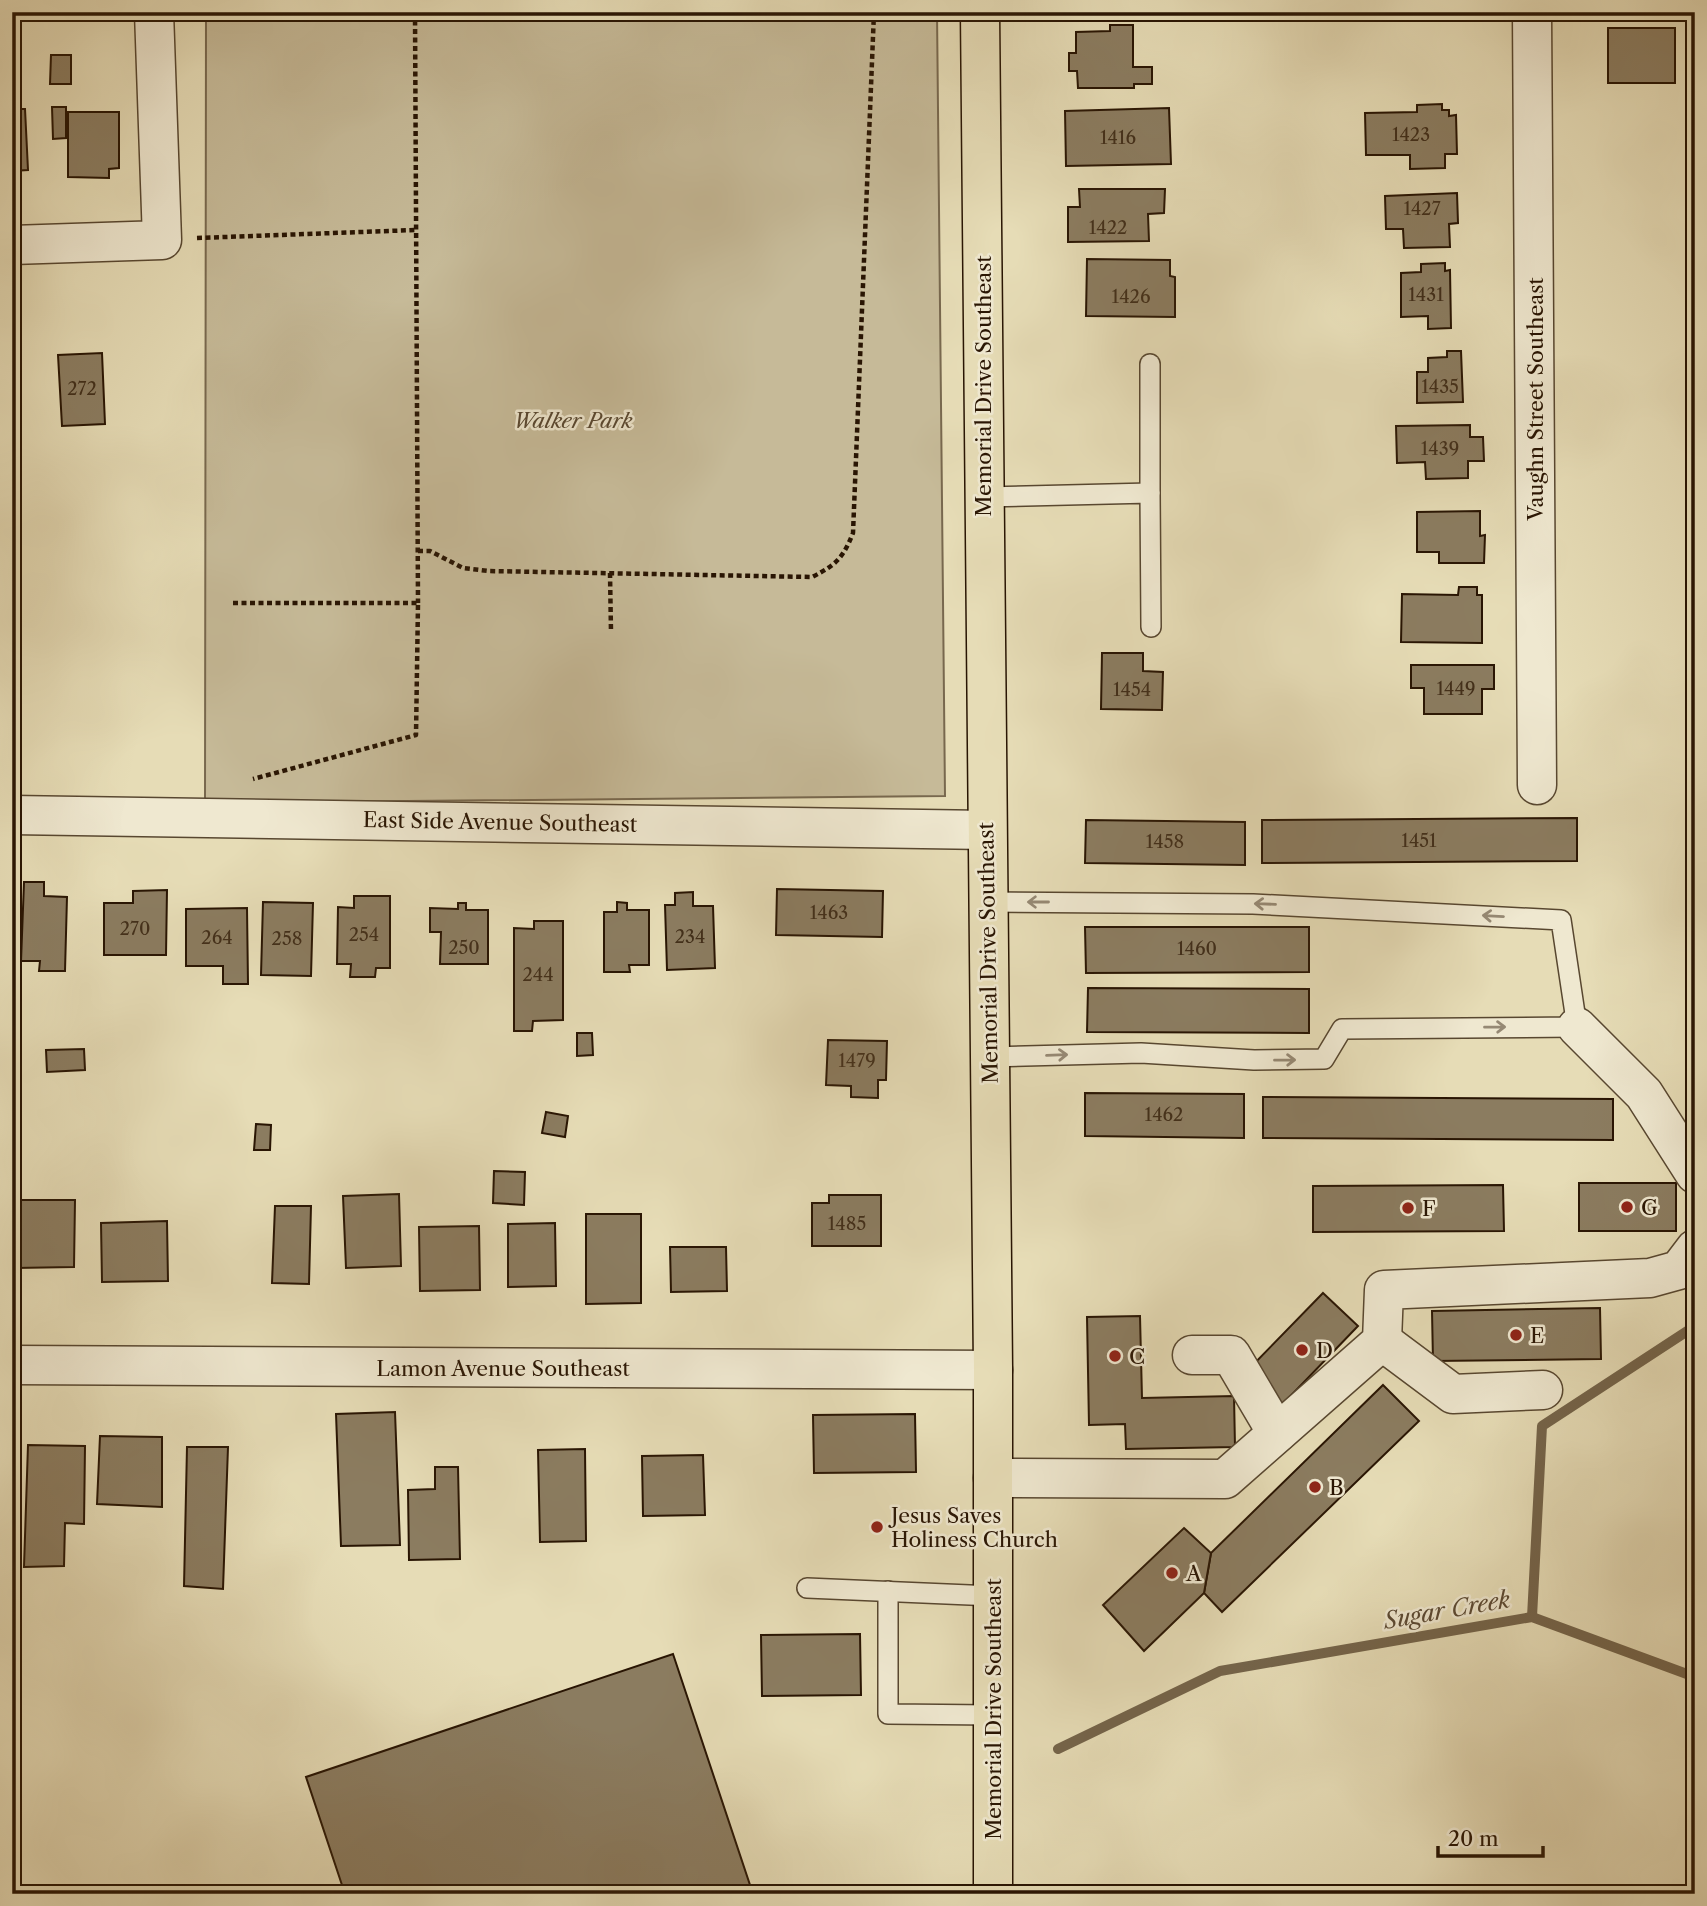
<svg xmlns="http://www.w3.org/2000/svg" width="1707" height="1906" font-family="'Libre Caslon Text',serif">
  <rect width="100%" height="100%" fill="#e6dcb6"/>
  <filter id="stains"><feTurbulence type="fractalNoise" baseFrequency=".00286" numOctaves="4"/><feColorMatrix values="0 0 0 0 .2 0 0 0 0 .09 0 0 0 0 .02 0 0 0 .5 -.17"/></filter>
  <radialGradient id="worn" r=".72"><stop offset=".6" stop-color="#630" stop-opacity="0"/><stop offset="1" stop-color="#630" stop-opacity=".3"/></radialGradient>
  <!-- green -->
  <polygon fill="#c6ba98" stroke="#78684e" stroke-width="2" points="206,12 937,12 945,796 205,803"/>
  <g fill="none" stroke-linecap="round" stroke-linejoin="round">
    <!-- stream -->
    <g stroke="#74644a" stroke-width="10">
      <polyline points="1532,1617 1542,1426 1695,1326"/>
      <polyline points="1058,1749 1220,1671 1532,1617 1695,1677"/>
    </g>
  </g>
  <!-- building -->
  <g fill="#8b7c60" stroke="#291503" stroke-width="2">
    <polygon points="1110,25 1133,25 1133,67 1152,67 1152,84 1134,84 1134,88 1078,88 1077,71 1069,71 1069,53 1076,53 1076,32 1110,31"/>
    <rect x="1608" y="28" width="67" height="55"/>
    <polygon points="51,55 71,55 71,84 50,84"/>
    <polygon points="1442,104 1442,110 1449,110 1449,116 1456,115 1457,154 1445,154 1445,168 1410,169 1410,155 1366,155 1365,113 1417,112 1417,105"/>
    <polygon points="52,107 66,107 66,138 53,139"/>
    <polygon points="1169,108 1171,164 1066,166 1065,111"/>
    <polygon points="12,109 25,109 28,170 12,171"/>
    <polygon points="68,112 119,112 119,168 109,169 109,178 68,177"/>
    <polygon points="1079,189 1165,189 1164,213 1148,214 1149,241 1068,242 1068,207 1080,207"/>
    <polygon points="1457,193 1458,223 1449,224 1450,247 1404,248 1403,229 1386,229 1385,196"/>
    <polygon points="1087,259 1170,260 1170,276 1175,277 1175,317 1086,316"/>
    <polygon points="1445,263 1445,271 1450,270 1451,328 1428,329 1428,316 1401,317 1401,273 1421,272 1421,264"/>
    <polygon points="1447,351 1461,351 1463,402 1417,403 1417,372 1428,372 1428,358 1447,357"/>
    <polygon points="102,353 105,424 62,426 58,355"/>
    <polygon points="1470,425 1470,437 1483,437 1484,461 1468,461 1468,478 1426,479 1425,462 1397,463 1396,426"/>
    <polygon points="1480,511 1480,536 1485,535 1484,563 1439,563 1439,552 1417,552 1417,512"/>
    <polygon points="1459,587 1477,587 1477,595 1482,595 1482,643 1401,642 1402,594 1458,595"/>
    <polygon points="1102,653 1143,653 1143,671 1163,672 1162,710 1101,709"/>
    <polygon points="1411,665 1494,665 1494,689 1482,689 1482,714 1424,714 1424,688 1411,688"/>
    <polygon points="1577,818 1577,861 1262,863 1262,820"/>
    <polygon points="1086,820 1245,822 1245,865 1085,863"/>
    <polygon points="24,882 44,882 44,896 67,897 65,971 39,971 40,961 21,961"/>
    <polygon points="777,889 883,891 882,937 776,935"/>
    <polygon points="167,890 166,955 104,955 104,903 133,903 133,891"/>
    <polygon points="693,892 693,906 713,906 715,968 667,970 665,905 675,905 675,893"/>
    <polygon points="354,896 390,896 390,968 376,968 375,977 350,977 351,964 337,964 338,907 354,908"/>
    <polygon points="263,902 313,903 311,976 261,975"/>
    <polygon points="617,902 627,903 627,910 649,910 649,965 629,965 630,972 604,972 604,912 617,912"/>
    <polygon points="458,903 466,903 466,910 488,910 488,964 440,964 441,932 430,932 430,908 458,909"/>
    <polygon points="247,908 248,984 223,984 223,966 186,966 186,909"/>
    <polygon points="534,921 563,921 563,1020 533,1021 532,1031 514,1031 514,928 534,929"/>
    <polygon points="1085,927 1309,927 1309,972 1086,973"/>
    <polygon points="1088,988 1309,989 1309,1033 1087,1032"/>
    <polygon points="577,1033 592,1033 593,1055 577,1056"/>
    <polygon points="828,1040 887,1041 886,1080 878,1080 878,1098 851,1097 851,1086 826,1085"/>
    <polygon points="84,1049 85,1070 47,1072 46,1050"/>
    <polygon points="1085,1093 1244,1094 1244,1138 1085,1136"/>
    <polygon points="1263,1097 1613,1099 1613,1140 1263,1138"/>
    <polygon points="546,1112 568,1116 565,1137 542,1133"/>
    <polygon points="256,1124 271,1125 270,1150 254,1150"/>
    <polygon points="494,1171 525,1172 524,1205 493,1203"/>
    <rect x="1579" y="1183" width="97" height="48"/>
    <polygon points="1503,1185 1504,1231 1313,1232 1313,1186"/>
    <polygon points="399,1194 401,1266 346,1268 343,1196"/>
    <polygon points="829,1195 881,1195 881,1246 812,1246 812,1203 829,1203"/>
    <polygon points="15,1200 75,1200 74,1267 15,1268"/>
    <polygon points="275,1206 311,1206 309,1284 272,1283"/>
    <polygon points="586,1214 641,1214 641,1303 586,1304"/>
    <polygon points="167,1221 168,1281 102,1282 101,1223"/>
    <polygon points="555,1223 556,1286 508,1287 508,1224"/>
    <polygon points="479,1226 480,1290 420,1291 419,1227"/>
    <polygon points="670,1247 726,1247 727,1291 671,1292"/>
    <polygon points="1323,1293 1358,1326 1280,1407 1245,1373"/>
    <polygon points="1600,1308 1601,1359 1433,1361 1432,1311"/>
    <polygon points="1140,1316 1142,1398 1234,1396 1235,1447 1126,1449 1125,1424 1089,1425 1087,1317"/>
    <polygon points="1383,1385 1419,1421 1222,1612 1204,1593 1211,1553"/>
    <polygon points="395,1412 400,1545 341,1546 336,1414"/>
    <polygon points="915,1414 916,1472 814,1473 813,1415"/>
    <polygon points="100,1436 162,1437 162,1507 97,1504"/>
    <polygon points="28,1445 85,1446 84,1524 65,1523 64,1566 24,1567"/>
    <polygon points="187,1447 228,1447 223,1589 184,1586"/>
    <polygon points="585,1449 586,1541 540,1542 538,1450"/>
    <polygon points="703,1455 705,1515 643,1516 642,1456"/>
    <polygon points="435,1467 458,1467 460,1559 409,1560 408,1490 435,1489"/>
    <polygon points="1184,1528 1211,1553 1204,1593 1144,1651 1103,1605"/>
    <polygon points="860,1634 861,1695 762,1696 761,1635"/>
    <polygon points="673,1654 753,1894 345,1894 306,1777"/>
  </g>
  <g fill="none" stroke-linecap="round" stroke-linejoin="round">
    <defs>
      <g id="lane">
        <polyline points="1150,493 1150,364"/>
        <polyline points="984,497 1150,493 1151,627"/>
        <polyline points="988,902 1253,904 1561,920 1577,1027 1342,1029 1324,1059 1254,1060 1141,1053 989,1057"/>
        <polyline points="807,1588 993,1596"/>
        <polyline points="888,1591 888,1714 993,1715"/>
      </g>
      <g id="street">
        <polyline points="1532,12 1537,785"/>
        <polyline points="12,245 162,240 154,12"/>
        <polyline points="12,815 987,830"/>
        <polyline points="1577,1027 1644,1094 1695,1174"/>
        <polyline points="1382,1341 1453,1394 1543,1390"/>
        <polyline points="1192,1355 1231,1355 1277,1433"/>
        <polyline points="13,1365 993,1370"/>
        <polyline points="993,1478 1225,1479 1382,1341 1384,1290 1650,1278 1679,1270 1695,1249"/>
      </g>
      <polyline id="primary" points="980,12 993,1370 993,1894"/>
    </defs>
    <!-- lane casing -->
    <use href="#lane" stroke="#584730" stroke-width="22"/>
    <!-- street casing -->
    <use href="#street" stroke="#584730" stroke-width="41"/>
    <!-- primary casing -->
    <use href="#primary" stroke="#291503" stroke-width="41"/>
    <!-- path -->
    <g stroke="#291503" stroke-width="4.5" stroke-dasharray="5 3.5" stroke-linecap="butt">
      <polyline points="415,12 418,603"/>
      <polyline points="197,238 416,230"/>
      <path d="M418,551H430L463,568L488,571L812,577C836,565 843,558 853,533L874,12"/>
      <polyline points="610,573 611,632"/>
      <polyline points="233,603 418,603 416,735 253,779"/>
    </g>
    <!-- lane -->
    <use href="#lane" stroke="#efe8d0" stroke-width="19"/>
    <!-- street -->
    <use href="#street" stroke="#efe8d0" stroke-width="38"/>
    <!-- primary -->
    <use href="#primary" stroke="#e6dcb6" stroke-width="38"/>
  </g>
  <!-- one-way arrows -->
  <defs><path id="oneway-shaft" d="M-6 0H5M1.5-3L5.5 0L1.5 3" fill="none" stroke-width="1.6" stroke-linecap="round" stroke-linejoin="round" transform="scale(1.75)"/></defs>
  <g stroke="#968974">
    <use href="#oneway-shaft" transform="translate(1038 902) rotate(-180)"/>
    <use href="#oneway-shaft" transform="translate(1265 904) rotate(-178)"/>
    <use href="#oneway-shaft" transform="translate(1493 916) rotate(-177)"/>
    <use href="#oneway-shaft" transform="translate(1495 1027) rotate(-1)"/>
    <use href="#oneway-shaft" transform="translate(1057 1055) rotate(-2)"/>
    <use href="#oneway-shaft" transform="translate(1285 1060) rotate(-1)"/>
  </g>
  <!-- markers -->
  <g fill="#8f2418" stroke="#efe8d0" stroke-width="2.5">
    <circle cx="1627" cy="1207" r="7"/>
    <circle cx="1408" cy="1208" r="7"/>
    <circle cx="1516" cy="1335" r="7"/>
    <circle cx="1302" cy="1350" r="7"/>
    <circle cx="1115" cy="1356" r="7"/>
    <circle cx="1315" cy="1487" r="7"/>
    <circle cx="877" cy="1527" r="7"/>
    <circle cx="1172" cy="1573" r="7"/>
  </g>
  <g text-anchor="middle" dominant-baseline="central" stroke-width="5" stroke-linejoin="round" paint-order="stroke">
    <!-- number labels -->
    <g font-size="18" fill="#422f1a">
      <text x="1411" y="135">1423</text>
      <text x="1118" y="138">1416</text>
      <text x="1422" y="209">1427</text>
      <text x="1108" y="228">1422</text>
      <text x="1426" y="295">1431</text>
      <text x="1131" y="297">1426</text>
      <text x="1440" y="387">1435</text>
      <text x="82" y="389">272</text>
      <text x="1440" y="449">1439</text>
      <text x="1456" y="689">1449</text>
      <text x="1132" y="690">1454</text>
      <text x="1419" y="841">1451</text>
      <text x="1165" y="842">1458</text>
      <text x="829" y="913">1463</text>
      <text x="135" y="929">270</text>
      <text x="364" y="935">254</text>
      <text x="690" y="937">234</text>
      <text x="217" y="938">264</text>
      <text x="287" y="939">258</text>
      <text x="464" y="948">250</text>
      <text x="1197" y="949">1460</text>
      <text x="538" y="975">244</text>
      <text x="857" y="1061">1479</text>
      <text x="1164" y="1115">1462</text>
      <text x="847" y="1224">1485</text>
    </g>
    <!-- street labels -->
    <g font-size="21" fill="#291503" stroke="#efe8d0">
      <text transform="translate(983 386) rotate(-90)">Memorial Drive Southeast</text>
      <text transform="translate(1535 399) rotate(-90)">Vaughn Street Southeast</text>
      <text transform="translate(500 822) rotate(1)">East Side Avenue Southeast</text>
      <text transform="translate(988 953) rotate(-91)">Memorial Drive Southeast</text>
      <text x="503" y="1368">Lamon Avenue Southeast</text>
      <text transform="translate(993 1709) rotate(-90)">Memorial Drive Southeast</text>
    </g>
    <!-- park labels -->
    <g font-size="21" font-style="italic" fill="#584730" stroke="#efe8d0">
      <text x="573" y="420">Walker Park</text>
    </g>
    <!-- poi labels -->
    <g font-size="21" fill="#291503" stroke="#efe8d0" text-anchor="start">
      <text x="1641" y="1207">G</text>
      <text x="1422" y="1208">F</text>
      <text x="1530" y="1335">E</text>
      <text x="1316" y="1350">D</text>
      <text x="1129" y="1356">C</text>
      <text x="1329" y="1487">B</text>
      <text x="891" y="1515">Jesus Saves<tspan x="891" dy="24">Holiness Church</tspan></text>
      <text x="1186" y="1573">A</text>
    </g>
    <!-- water labels -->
    <g font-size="23" font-style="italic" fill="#5b4932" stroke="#efe8d0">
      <text transform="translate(1447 1610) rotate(-10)">Sugar Creek</text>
    </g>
  </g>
  <!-- margin -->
  <rect width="1707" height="1906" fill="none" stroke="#e6dcb6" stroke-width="42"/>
  <rect x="14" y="14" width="1679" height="1878" fill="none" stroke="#291503" stroke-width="3.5"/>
  <rect x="21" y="21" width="1665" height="1864" fill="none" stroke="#291503" stroke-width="2"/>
  <!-- scale -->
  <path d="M1438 1846v10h105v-10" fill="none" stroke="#291503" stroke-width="3.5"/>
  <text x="1448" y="1846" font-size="21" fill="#291503" stroke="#efe8d0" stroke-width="5" paint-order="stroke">20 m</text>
  <rect width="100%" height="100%" filter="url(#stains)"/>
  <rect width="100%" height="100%" fill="url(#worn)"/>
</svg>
